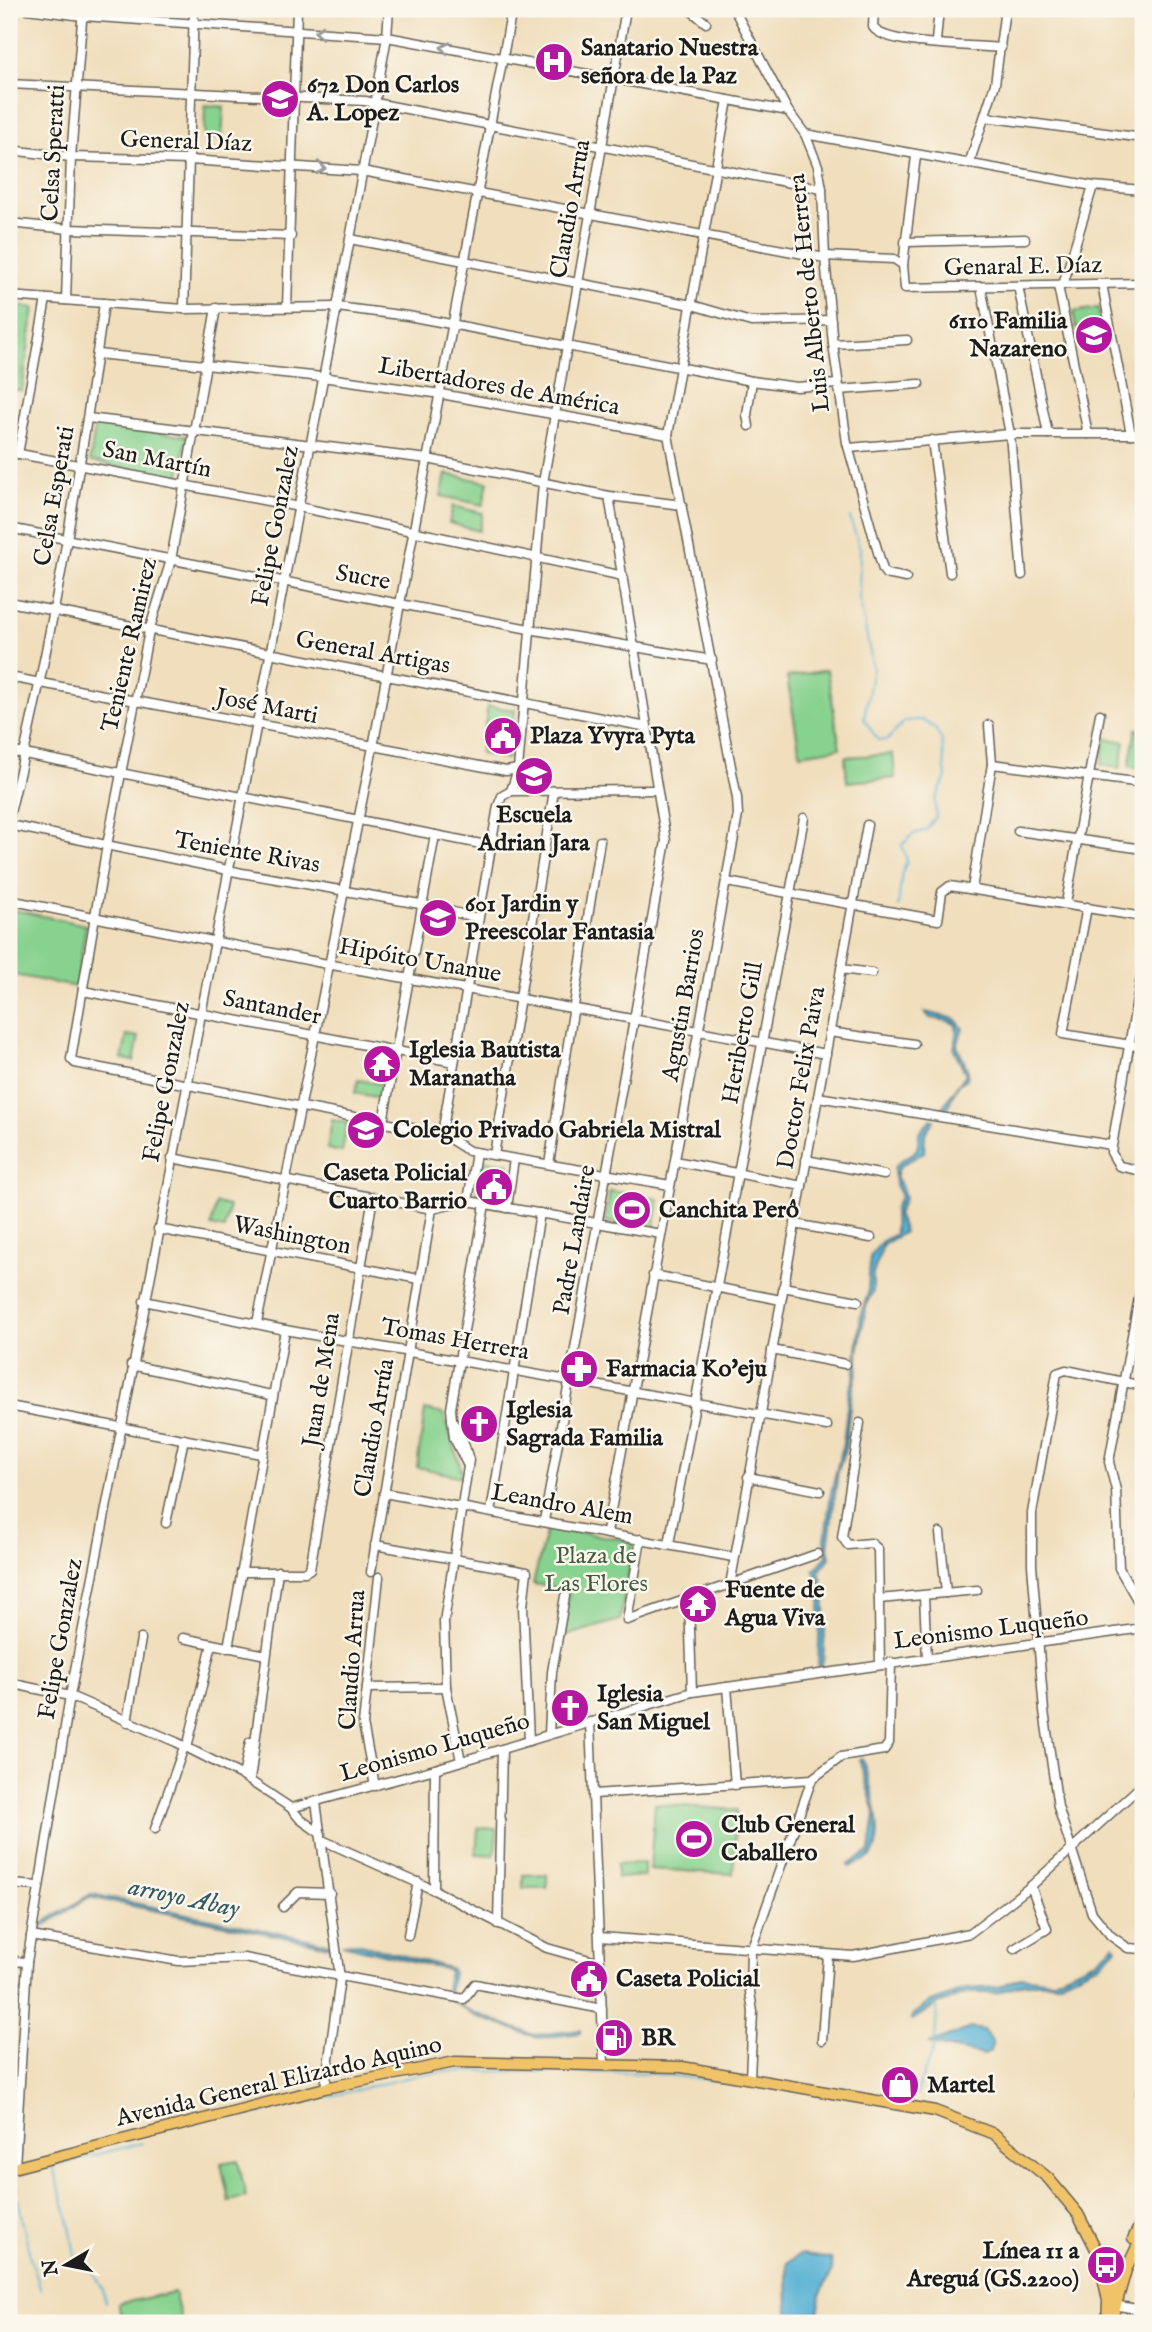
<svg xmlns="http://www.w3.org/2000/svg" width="1152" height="2332" font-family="'IM FELL English',serif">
  <rect width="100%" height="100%" fill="#fbf7ec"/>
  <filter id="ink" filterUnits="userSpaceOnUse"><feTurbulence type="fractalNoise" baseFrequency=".0143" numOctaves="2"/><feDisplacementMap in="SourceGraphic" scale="14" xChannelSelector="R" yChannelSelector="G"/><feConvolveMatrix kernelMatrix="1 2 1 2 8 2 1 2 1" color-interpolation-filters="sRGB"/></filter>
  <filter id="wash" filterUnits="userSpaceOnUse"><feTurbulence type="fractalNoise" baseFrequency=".00686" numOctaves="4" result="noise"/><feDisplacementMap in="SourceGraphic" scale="28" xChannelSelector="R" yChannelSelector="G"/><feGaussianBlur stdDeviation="1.57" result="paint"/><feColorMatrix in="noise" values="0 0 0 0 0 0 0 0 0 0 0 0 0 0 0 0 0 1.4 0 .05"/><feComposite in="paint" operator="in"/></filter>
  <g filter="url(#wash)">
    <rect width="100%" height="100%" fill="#f0debc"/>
    <!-- green -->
    <g fill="#88d28f" stroke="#527756" stroke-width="2">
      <polygon points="205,105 224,107 222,138 204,137"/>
      <polygon points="9,304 34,308 22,391 9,389"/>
      <polygon points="1098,308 1101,324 1076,328 1073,312"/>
      <polygon points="95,425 187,436 179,479 90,461"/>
      <polygon points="446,474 488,482 483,505 441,496"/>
      <polygon points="453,506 483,513 479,531 449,523"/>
      <polygon points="827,670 840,748 800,754 787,677"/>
      <polygon points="488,706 515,710 507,759 480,754"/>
      <polygon points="1136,729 1143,730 1143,769 1129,766"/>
      <polygon points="1105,738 1125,742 1120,768 1101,765"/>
      <polygon points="893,754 895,778 847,782 845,757"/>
      <polygon points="9,909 86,925 76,987 9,974"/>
      <polygon points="127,1035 139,1037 134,1061 122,1059"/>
      <polygon points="358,1080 383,1084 380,1098 355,1093"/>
      <polygon points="332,1120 347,1123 342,1152 327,1149"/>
      <polygon points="482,1160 509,1163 503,1202 476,1195"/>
      <polygon points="610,1191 659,1199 654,1230 605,1221"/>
      <polygon points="216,1203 229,1206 224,1229 211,1226"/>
      <path d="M425,1410L444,1414C447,1429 463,1467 462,1477L417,1467Z"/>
      <polygon points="547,1527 634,1541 620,1620 561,1637 569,1589 533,1584"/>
      <polygon points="655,1804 737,1810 733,1874 650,1869"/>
      <polygon points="478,1828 497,1829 495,1855 476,1854"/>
      <polygon points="644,1863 644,1876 617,1878 617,1864"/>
      <polygon points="547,1874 547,1888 523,1888 523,1875"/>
      <polygon points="1143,2061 1143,2104 1129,2098"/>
      <polygon points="238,2160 246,2197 229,2201 221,2163"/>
      <polygon points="174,2292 182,2323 123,2323 118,2304"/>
    </g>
    <!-- water -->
    <g fill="#56b1d4" stroke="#396678" stroke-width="2">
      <path d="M925,1012L955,1019L963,1028L957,1046L968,1071L967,1079L957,1085L948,1107L938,1113L966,1074L954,1049C960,1020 959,1023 930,1018Z"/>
      <path d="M931,1119L934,1120L925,1133L924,1152C914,1160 891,1164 898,1181C901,1188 904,1189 905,1198L897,1214L904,1232L883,1245L873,1274V1292L867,1302L858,1352V1369L851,1397L845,1449L838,1471L828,1547L830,1558L819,1571C828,1598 825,1630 823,1660L821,1668H818L821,1589L814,1570L827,1556L825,1540L831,1493L843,1443L849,1391L854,1379L861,1313L868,1294L870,1257L881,1242L895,1234L894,1209L901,1196L895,1185L894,1168C908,1149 919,1162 919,1133Z"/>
      <path d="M862,1758C869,1779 889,1841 869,1858C863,1862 856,1862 850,1867L848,1864L870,1852L875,1813L859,1759Z"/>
      <polygon points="91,1894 332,1944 333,1947 89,1897 40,1929 40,1925"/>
      <polygon points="357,1943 450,1968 453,1973 449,1993 446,1992 449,1970 342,1944"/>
      <polygon points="1114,1945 1117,1948 1099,1964 1058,1983 1024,1983 996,1993 968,1993 938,2004 912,2020 912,2015 929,2003 966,1989 999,1987 1022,1977 1052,1981 1095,1961"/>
      <polygon points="449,1999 470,2011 534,2035 580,2030 580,2033 538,2038 473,2015"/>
      <polygon points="970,2028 983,2030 993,2042 991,2051 984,2055 930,2044"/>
      <path d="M801,2254L831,2259C836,2275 824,2281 821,2295C819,2305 819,2314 815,2323H790L788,2316L787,2263Z"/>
    </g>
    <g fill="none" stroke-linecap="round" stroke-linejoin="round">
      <!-- stream -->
      <g stroke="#56b1d4" stroke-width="2">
        <polyline points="850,518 860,549 859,597 873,668 864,719 878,740 887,740 905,721 922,720 935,728 942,741 946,777 935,801 936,817 926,830 913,834 902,845 907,861 902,873 898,907"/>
        <polyline points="916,2095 935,2043 937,2006"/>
        <polyline points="243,2117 423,2074 458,2071 642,2073 721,2081"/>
        <polyline points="53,2165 70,2226 76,2262 78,2266 94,2272 103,2290 105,2302"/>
        <polyline points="9,2177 142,2143"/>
        <polyline points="14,2177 17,2190"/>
        <polyline points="18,2199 30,2257 41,2290"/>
      </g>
    </g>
  </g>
  <g filter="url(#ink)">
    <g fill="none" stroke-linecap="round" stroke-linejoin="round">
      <defs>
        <g id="minor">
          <polyline points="27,9 83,16 387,37 788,111"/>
          <polyline points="689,9 706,23"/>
          <polyline points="734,9 788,111 805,134 818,166 822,189 825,258 833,344 847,443 883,570 886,574 906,578"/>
          <path d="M874,9L873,27C884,46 975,45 1001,48"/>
          <polyline points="936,41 939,9"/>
          <polyline points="9,84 365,101 822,189"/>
          <polyline points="985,117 1143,138"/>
          <polyline points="805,134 1093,186 1143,190"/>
          <polyline points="9,150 71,157 189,160 362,171 825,258"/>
          <polyline points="916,156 903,265 905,288 1143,283"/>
          <polyline points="969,164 995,84 1005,9"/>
          <polyline points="9,223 69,229 291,236"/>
          <polyline points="350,239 692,305 751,322 831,320"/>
          <polyline points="905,242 1025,239"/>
          <polyline points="824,256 894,259 903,265"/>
          <polyline points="1102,284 1131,434"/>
          <polyline points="1063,285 1093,186"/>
          <polyline points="1018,286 1048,434"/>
          <polyline points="1058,286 1088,434"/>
          <polyline points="981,287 1010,434 1022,575"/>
          <polyline points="9,296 184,309 337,307 408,316 752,381 797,387 838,384"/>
          <polyline points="66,300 71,157 83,9"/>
          <polyline points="287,307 297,9"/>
          <polyline points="216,308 171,560 149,631 107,845 71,1059 75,1063 442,1134 469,1151 670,1185"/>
          <polyline points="184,309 194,9"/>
          <polyline points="833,344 907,340"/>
          <polyline points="97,354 322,377 441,394 668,435"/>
          <polyline points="839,390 919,384"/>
          <polyline points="88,418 428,459 609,496 682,505"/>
          <polyline points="749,426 747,415 752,381"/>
          <polyline points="932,440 950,573"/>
          <polyline points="849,448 1010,434 1143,434"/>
          <polyline points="9,452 294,506 623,576"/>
          <polyline points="18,454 46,299"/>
          <polyline points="9,528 529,629 712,660"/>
          <polyline points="9,602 647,727"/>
          <polyline points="9,677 506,771 518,769"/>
          <polyline points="9,751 491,846"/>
          <polyline points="992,764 1143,783"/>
          <polyline points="511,791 518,769 543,483 626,9"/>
          <polyline points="511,791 657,790"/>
          <path d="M9,817C51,647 80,476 104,303"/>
          <polyline points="9,825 242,873 420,904 478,918"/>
          <polyline points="1018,831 1143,849"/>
          <polyline points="727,882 938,920 942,892 950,886 1143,917"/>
          <polyline points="972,889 992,764 989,725"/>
          <polyline points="9,900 327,964 826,1054"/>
          <polyline points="1066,903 1100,714"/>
          <polyline points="1087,907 1063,1034 1143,1047"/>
          <polyline points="1143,964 1111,1152 1119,1166 1143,1171"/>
          <polyline points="841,969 872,973"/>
          <polyline points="83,991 454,1062"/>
          <polyline points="829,1032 914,1044"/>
          <polyline points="818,1097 1111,1145"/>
          <polyline points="383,1122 435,835"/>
          <polyline points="442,1134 498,806 502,796 511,791"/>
          <polyline points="494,1155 554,791"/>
          <polyline points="172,1158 432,1209 468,1201 661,1234"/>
          <polyline points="806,1160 884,1175"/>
          <polyline points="675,1161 802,1186"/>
          <polyline points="549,1164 600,841"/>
          <polyline points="468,1201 476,1153"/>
          <polyline points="507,1208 514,1159"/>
          <polyline points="795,1224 871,1238"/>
          <polyline points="158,1229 419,1279"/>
          <polyline points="653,1275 781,1300"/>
          <polyline points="1143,1275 1109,1462 1116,1490 1119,1568 1143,1610"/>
          <polyline points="783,1287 858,1301"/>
          <polyline points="144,1301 285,1330 827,1426"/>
          <polyline points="257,1323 373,747 512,9"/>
          <polyline points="772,1350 845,1364"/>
          <polyline points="131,1365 271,1395"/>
          <polyline points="1143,1386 1066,1370 1057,1373 1032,1513 1032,1565 1044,1711 1058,1807 1092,1913 1111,1936 1128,1948 1143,1949"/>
          <polyline points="9,1406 261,1454"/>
          <polyline points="452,1420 463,1440 469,1460 444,1622 446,1687 461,1761"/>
          <polyline points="860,1423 842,1537 848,1545 871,1543 878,1549 880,1664"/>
          <polyline points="467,1464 454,1438 451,1409 485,1204"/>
          <polyline points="748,1477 820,1491"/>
          <polyline points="384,1493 733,1557"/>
          <polyline points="491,1512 540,1213"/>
          <polyline points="544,1521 666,841 609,496"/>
          <polyline points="166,1523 184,1439"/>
          <polyline points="607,1532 738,815 737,798 668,435 728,100"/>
          <polyline points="940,1533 946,1593"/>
          <polyline points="641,1539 627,1620 817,1554"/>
          <polyline points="669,1544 804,818"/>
          <polyline points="375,1545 527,1572 523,1606 529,1741"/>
          <polyline points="241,1572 305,1572 310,1569 373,1197"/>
          <polyline points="371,1572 432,1209"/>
          <polyline points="730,1585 867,825"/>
          <polyline points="924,1597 927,1658"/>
          <polyline points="879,1599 977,1590"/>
          <polyline points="689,1600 692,1692"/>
          <polyline points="183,1638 266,1655"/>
          <polyline points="228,1648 285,1330"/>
          <polyline points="9,1683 70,1696 176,1742 241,1775 291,1808 435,1769 692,1692 1143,1628"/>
          <polyline points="727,1687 735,1785"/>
          <polyline points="367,1688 446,1687"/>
          <polyline points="127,1722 141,1639"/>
          <polyline points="590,1722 604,2063"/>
          <polyline points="549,1734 552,1672 565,1596"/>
          <polyline points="1141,1734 1143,1743"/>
          <polyline points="187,1748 212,1644"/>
          <polyline points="243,1776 250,1742"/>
          <polyline points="250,1780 278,1571"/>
          <polyline points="375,1786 363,1724 379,1577"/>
          <polyline points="594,1794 812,1779 841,1757 884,1750 889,1743 891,1662"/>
          <polyline points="316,1802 340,1978 325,2088"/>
          <polyline points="291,1808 300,1819 321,1834"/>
          <polyline points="155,1829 184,1747"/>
          <polyline points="322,1840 434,1890 547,1948 600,1963"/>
          <polyline points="9,1884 38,1886"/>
          <polyline points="434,1890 435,1769"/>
          <polyline points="283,1907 298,1892 330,1893"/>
          <polyline points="498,1924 502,1749"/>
          <polyline points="408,1935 418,1882"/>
          <polyline points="31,1936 179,1961 244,1958 464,1999 475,1984 602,2009"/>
          <polyline points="600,1937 853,1956 970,1933 1031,1886 1143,1784"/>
          <polyline points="1014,1949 1047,1929 1031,1886"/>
          <polyline points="9,1961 27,1962"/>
          <polyline points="822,2040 828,1955"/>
          <polyline points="750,2078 753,2012 750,1992 751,1950 812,1779"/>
          <polyline points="15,2167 27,1962 70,1696 350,239 387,37 389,9"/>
          <polyline points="1113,2305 1143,2310"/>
        </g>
        <g id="major">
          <polyline points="9,2169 325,2088 455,2062 682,2067 935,2111 994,2134 1048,2178 1078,2214 1098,2253 1108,2301 1107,2323"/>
          <polyline points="1133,2239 1143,2219"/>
          <polyline points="1109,2297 1122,2262"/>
          <polyline points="1112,2319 1126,2270 1143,2234"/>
        </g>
      </defs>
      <!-- minor casing -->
      <use href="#minor" stroke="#666054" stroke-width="11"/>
      <!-- major casing -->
      <use href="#major" stroke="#666054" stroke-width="13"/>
      <!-- minor -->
      <use href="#minor" stroke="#fff" stroke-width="8"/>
      <!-- major -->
      <use href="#major" stroke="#f1c369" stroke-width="10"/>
    </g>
    <!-- one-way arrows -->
    <defs><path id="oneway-chevron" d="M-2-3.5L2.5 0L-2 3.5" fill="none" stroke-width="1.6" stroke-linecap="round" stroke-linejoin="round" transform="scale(1.75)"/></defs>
    <g stroke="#999">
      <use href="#oneway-chevron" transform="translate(319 32) rotate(-176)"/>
      <use href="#oneway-chevron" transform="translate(445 48) rotate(-169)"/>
      <use href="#oneway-chevron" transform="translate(321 168) rotate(5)"/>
    </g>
  </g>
  <!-- icons -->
  <defs>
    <symbol id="hospital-disc" viewBox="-11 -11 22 22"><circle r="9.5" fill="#b5179e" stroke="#fbf7ec"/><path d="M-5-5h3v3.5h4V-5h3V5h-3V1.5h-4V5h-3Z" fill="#fff"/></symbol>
    <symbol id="school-disc" viewBox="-11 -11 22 22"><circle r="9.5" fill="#b5179e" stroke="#fbf7ec"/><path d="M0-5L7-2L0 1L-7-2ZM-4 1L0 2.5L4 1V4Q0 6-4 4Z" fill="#fff"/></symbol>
    <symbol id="civic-disc" viewBox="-11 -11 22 22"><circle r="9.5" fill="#b5179e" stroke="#fbf7ec"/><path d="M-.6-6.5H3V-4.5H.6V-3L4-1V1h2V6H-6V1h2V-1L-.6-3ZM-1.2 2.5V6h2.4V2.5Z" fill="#fff"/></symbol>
    <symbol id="temple-disc" viewBox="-11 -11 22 22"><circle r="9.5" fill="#b5179e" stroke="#fbf7ec"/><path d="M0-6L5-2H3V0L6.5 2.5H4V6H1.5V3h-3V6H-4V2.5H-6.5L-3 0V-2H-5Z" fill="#fff"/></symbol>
    <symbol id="stadium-disc" viewBox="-11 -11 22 22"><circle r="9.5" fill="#b5179e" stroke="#fbf7ec"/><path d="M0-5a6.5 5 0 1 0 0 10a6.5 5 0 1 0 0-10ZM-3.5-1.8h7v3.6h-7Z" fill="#fff"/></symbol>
    <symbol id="pharmacy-disc" viewBox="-11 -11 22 22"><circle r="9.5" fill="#b5179e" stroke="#fbf7ec"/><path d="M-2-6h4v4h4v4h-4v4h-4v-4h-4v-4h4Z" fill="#fff"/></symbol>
    <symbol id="church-disc" viewBox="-11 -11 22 22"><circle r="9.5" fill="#b5179e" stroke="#fbf7ec"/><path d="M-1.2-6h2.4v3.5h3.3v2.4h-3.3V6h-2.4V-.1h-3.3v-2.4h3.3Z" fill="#fff"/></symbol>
    <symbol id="fuel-disc" viewBox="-11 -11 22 22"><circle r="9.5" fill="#b5179e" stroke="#fbf7ec"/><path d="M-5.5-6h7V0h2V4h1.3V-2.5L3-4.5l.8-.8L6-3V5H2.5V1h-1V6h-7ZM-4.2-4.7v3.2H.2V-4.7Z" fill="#fff"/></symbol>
    <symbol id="shop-disc" viewBox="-11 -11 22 22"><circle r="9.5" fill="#b5179e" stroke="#fbf7ec"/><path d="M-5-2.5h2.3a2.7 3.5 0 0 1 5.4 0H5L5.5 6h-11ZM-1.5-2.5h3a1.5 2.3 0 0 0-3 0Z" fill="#fff"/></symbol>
    <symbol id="bus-disc" viewBox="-11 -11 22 22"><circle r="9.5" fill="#b5179e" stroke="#fbf7ec"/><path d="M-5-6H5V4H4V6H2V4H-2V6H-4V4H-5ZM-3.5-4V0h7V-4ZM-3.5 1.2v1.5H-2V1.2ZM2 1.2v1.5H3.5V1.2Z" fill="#fff"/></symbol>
  </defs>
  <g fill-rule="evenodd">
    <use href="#hospital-disc" x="532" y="40" width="44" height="44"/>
    <use href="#school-disc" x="258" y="77" width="44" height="44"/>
    <use href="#school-disc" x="1072" y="313" width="44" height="44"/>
    <use href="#civic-disc" x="481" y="714" width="44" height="44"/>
    <use href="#school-disc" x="512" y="754" width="44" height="44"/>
    <use href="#school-disc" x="416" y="896" width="44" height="44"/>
    <use href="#temple-disc" x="360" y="1042" width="44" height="44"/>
    <use href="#school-disc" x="344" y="1108" width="44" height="44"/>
    <use href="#civic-disc" x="472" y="1165" width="44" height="44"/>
    <use href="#stadium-disc" x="610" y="1188" width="44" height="44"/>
    <use href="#pharmacy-disc" x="557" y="1347" width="44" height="44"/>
    <use href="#church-disc" x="457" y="1402" width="44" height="44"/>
    <use href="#temple-disc" x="676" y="1582" width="44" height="44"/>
    <use href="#church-disc" x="548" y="1686" width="44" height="44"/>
    <use href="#stadium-disc" x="672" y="1817" width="44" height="44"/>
    <use href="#civic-disc" x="567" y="1957" width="44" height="44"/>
    <use href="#fuel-disc" x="592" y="2016" width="44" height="44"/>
    <use href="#shop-disc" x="878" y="2063" width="44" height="44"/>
    <use href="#bus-disc" x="1084" y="2243" width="44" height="44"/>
  </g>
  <g text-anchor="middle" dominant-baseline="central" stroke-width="5" stroke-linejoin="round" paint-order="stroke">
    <!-- poi labels -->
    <g font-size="24" font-weight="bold" fill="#1c1c1c" stroke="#fbf7ec" text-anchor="start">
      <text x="581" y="48">Sanatario Nuestra<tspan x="581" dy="28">señora de la Paz</tspan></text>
      <text x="307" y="85">672 Don Carlos<tspan x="307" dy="28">A. Lopez</tspan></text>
      <text x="1067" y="321" text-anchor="end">6110 Familia<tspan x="1067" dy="28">Nazareno</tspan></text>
      <text x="530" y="736">Plaza Yvyra Pyta</text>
      <text x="534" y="815" text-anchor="middle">Escuela<tspan x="534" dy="28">Adrian Jara</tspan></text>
      <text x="465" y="904">601 Jardin y<tspan x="465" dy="28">Preescolar Fantasia</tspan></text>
      <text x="409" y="1050">Iglesia Bautista<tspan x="409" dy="28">Maranatha</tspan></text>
      <text x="393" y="1130">Colegio Privado Gabriela Mistral</text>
      <text x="467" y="1173" text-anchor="end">Caseta Policial<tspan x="467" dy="28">Cuarto Barrio</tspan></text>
      <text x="659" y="1210">Canchita Perô</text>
      <text x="606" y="1369">Farmacia Ko'eju</text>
      <text x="506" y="1410">Iglesia<tspan x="506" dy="28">Sagrada Familia</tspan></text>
      <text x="725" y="1590">Fuente de<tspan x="725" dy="28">Agua Viva</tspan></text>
      <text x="597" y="1694">Iglesia<tspan x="597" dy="28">San Miguel</tspan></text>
      <text x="721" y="1825">Club General<tspan x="721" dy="28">Caballero</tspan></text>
      <text x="616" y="1979">Caseta Policial</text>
      <text x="641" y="2038">BR</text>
      <text x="927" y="2085">Martel</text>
      <text x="1079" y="2251" text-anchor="end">Línea 11 a<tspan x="1079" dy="28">Areguá (GS.2200)</tspan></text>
    </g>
    <!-- street labels -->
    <g font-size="24" fill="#1c1c1c" stroke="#fbf7ec">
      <text transform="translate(186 142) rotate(2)">General Díaz</text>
      <text transform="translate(54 153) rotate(-87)">Celsa Speratti</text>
      <text transform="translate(571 209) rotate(-80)">Claudio Arrua</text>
      <text transform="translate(1023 267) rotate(-1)">Genaral E. Díaz</text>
      <text transform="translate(810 293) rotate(-96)">Luis Alberto de Herrera</text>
      <text transform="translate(499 387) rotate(10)">Libertadores de América</text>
      <text transform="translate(157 460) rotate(11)">San Martín</text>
      <text transform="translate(55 496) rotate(-80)">Celsa Esperati</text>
      <text transform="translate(276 526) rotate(-79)">Felipe Gonzalez</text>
      <text transform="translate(363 578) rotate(10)">Sucre</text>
      <text transform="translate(130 645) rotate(-77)">Teniente Ramirez</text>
      <text transform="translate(373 653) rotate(10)">General Artigas</text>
      <text transform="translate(267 707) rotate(11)">José Marti</text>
      <text transform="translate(247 853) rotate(10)">Teniente Rivas</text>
      <text transform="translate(420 961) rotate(10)">Hipóito Unanue</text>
      <text transform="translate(684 1005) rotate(-80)">Agustin Barrios</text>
      <text transform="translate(272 1008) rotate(11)">Santander</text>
      <text transform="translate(743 1033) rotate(-80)">Heriberto Gill</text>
      <text transform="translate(802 1078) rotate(-80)">Doctor Felix Paiva</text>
      <text transform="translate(167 1082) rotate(-79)">Felipe Gonzalez</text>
      <text transform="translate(292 1236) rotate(11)">Washington</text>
      <text transform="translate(575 1240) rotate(-80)">Padre Landaire</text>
      <text transform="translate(455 1340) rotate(10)">Tomas Herrera</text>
      <text transform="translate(322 1380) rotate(-81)">Juan de Mena</text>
      <text transform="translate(375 1428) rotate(-80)">Claudio Arrúa</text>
      <text transform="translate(562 1505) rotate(10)">Leandro Alem</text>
      <text transform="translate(991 1630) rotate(-7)">Leonismo Luqueño</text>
      <text transform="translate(61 1639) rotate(-80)">Felipe Gonzalez</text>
      <text transform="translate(353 1660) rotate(-86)">Claudio Arrua</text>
      <text transform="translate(435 1748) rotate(-16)">Leonismo Luqueño</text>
      <text transform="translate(279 2082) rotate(-13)">Avenida General Elizardo Aquino</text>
    </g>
    <!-- park labels -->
    <g font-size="24" fill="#425c44" stroke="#fbf7ec">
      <text x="596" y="1556">Plaza de<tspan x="596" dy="28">Las Flores</tspan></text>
    </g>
    <!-- water labels -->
    <g font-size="26" font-style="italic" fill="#335866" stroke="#fbf7ec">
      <text transform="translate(184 1898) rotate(12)">arroyo Abay</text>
    </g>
  </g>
  <!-- margin -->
  <rect width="1152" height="2332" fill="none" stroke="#fbf7ec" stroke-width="35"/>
  <!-- north arrow -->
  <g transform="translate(66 2265) rotate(260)" stroke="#fbf7ec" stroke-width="5" paint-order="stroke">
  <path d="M0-5L12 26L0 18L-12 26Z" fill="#1c1c1c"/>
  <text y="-10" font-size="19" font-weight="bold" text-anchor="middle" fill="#1c1c1c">N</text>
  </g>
</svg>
